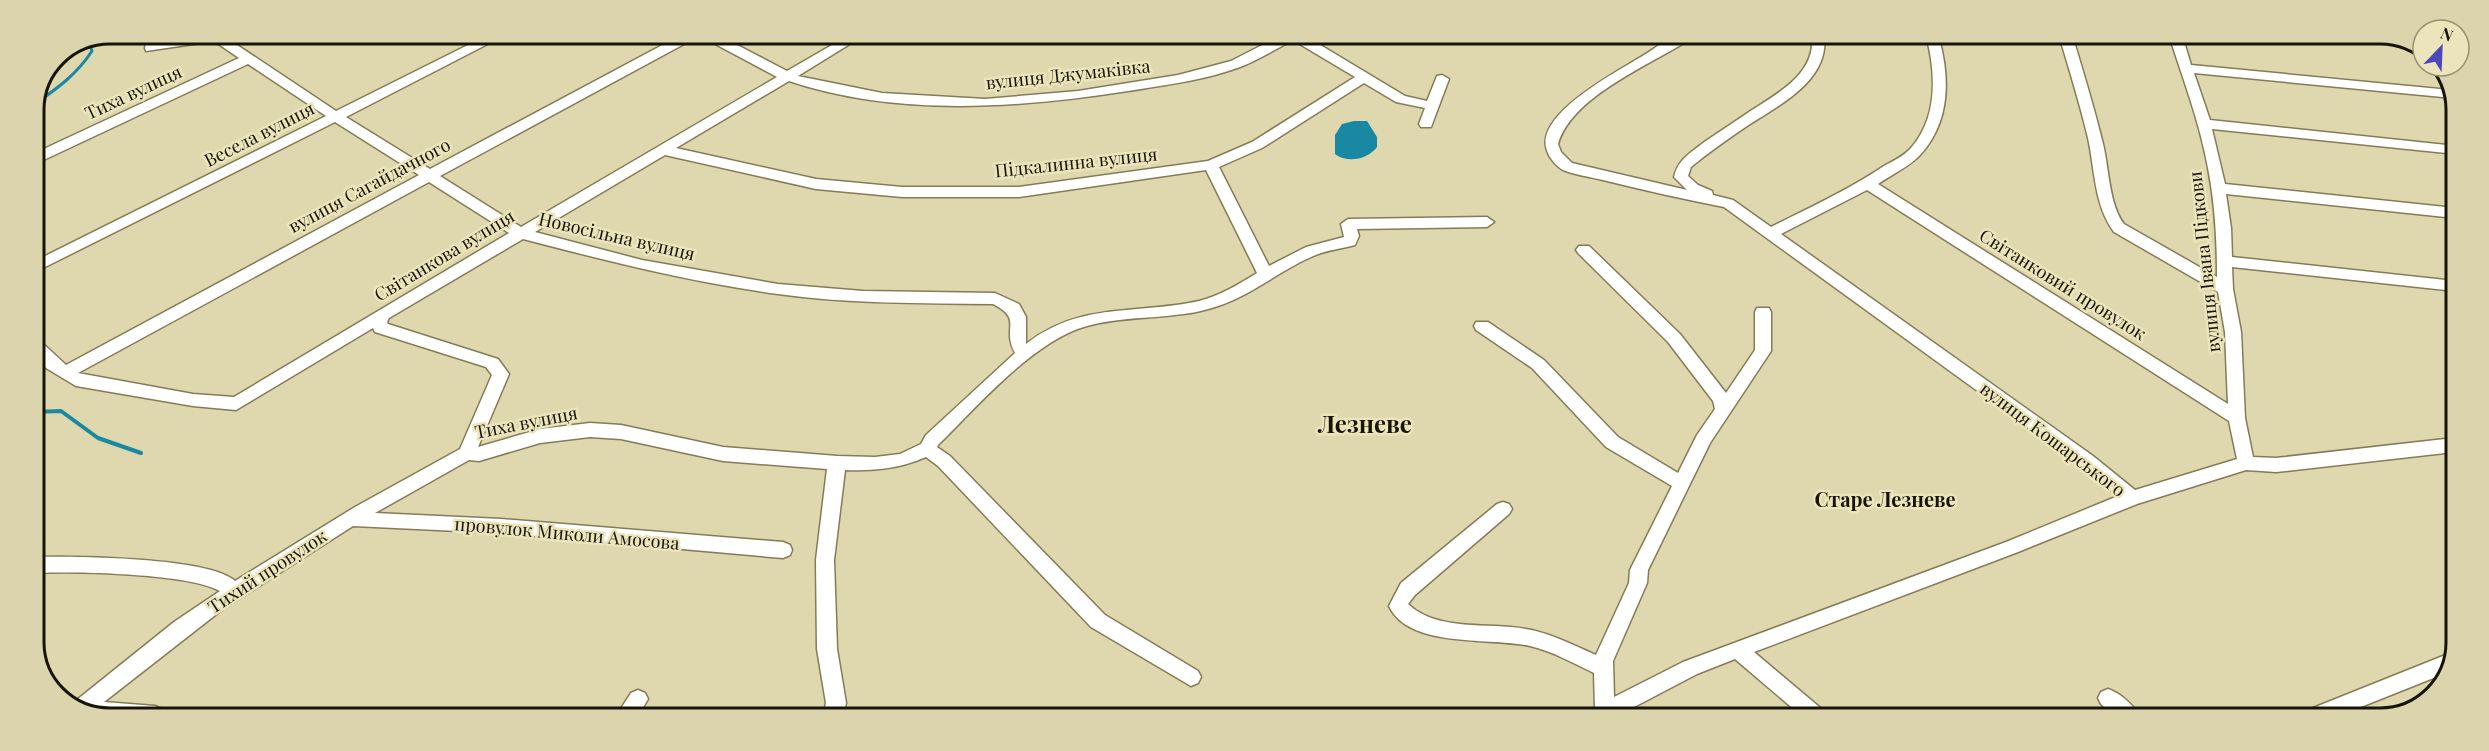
<svg xmlns="http://www.w3.org/2000/svg" width="2489" height="751" font-family="'Playfair Display',serif">
  <rect width="100%" height="100%" fill="#dfd7ae"/>
  <!-- water -->
  <path fill="#1989a3" d="M1354,121H1367L1377,137V147C1368,159 1348,164 1335,154V135L1342,124Z"/>
  <g fill="none" stroke-linecap="round" stroke-linejoin="round">
    <!-- stream-far1 -->
    <path stroke="#1989a3" stroke-width="3" d="M36,103C58,88 77,74 92,51L89,42"/>
    <!-- stream -->
    <polyline stroke="#1989a3" stroke-width="4" points="33,412 61,411 98,438 141,453"/>
    <defs>
      <g id="minor">
        <path d="M148,33H160L158,43L216,33H245L244,36L228,39L336,111L492,33H509L346,117L430,169L683,34H698L697,37L440,176L521,227L777,77L702,37L701,34H716L787,71L851,34H866L798,76L882,93L985,99L1078,91L1178,75L1231,61L1284,34H1302L1405,96L1427,101L1437,76L1442,75L1449,79L1431,127H1421L1419,124L1425,108L1396,102L1364,83L1262,148L1219,167L1269,266L1306,247L1344,237L1341,224L1348,219L1487,217L1494,222L1487,227L1357,229L1359,236L1355,245C1341,249 1325,250 1311,257C1279,271 1252,295 1218,306C1175,321 1130,314 1087,326C1034,340 977,407 938,445L937,447L950,456L1105,615L1198,671L1201,677L1198,683L1191,686L1091,627L938,466L926,457C898,469 874,471 845,470L834,560L837,649L846,703L843,716H823L826,703L817,649L816,560L827,469L723,461L621,439L590,437L540,443L479,461L469,460L375,513L501,519L783,542L790,545L792,550L790,555L783,558L501,533L353,526L223,609L104,702L155,706L162,709L165,715H90L72,704L73,703L174,622L220,591C188,573 72,571 33,573V557C72,556 209,557 235,581L355,507L460,449L492,375L486,367L375,332L373,328L236,410L193,406L76,386L46,368L33,354V338L39,340L66,365L419,175L335,122L33,273V262L326,116L248,64L33,165V154L239,58L214,41L146,51L145,48ZM1293,40L1355,77L1252,142L1208,161L1019,187H902L816,179L676,148L789,81C896,117 1019,108 1128,91C1166,85 1205,80 1240,67C1258,60 1276,49 1293,40ZM665,155L816,189L902,197H1019L1206,170L1257,273C1239,284 1220,296 1199,301C1137,315 1081,301 1026,344V317L1019,304L995,293L863,291L778,284L642,260L535,232ZM429,182L509,233L234,397L193,394L78,373ZM523,239C607,261 691,282 778,294C849,304 921,303 993,304C1024,320 1001,327 1015,353L926,435L921,444L900,454L875,457L837,456L723,447L621,425L590,423L540,429L478,447L509,374L498,359L388,324L387,322L389,318Z"/>
        <path d="M1812,35H1824C1830,81 1779,105 1747,126C1728,139 1709,152 1691,167L1688,176L1698,185L1712,191L1713,195L1733,200L1771,227C1809,208 1848,190 1884,166C1893,161 1904,156 1911,148C1938,117 1936,73 1926,35H1938C1950,76 1951,121 1920,155C1910,166 1891,175 1878,184L2228,404L2225,332L2218,292L2114,232C2094,205 2095,170 2088,138C2080,104 2069,69 2059,35H2072C2083,71 2094,107 2103,144C2109,168 2109,205 2124,224L2217,277C2217,240 2215,204 2208,168C2200,123 2183,79 2169,35H2182L2191,65L2450,90L2453,98L2194,73L2210,120L2456,146V154L2212,129L2225,184L2455,208V218L2226,194L2231,228L2232,257L2455,281V291L2232,267L2233,289L2241,332L2245,418L2253,457L2276,458L2454,438V452L2276,472L2246,470L2137,504L2018,552L1754,652L1824,711L1827,717H1803L1735,659L1697,674L1615,717H1592L1595,710L1594,673C1573,663 1552,651 1530,646C1491,637 1409,649 1389,606L1401,583L1497,504L1503,502L1509,504L1512,509L1509,514L1415,595L1408,604C1437,632 1489,622 1526,629C1550,633 1573,645 1596,655L1629,583L1630,570L1672,486L1606,447L1532,368L1476,330L1474,326L1476,322H1488L1544,360L1618,437L1678,473L1697,435L1715,409L1713,401L1668,342L1579,254L1576,250L1579,246H1589L1680,334L1726,393L1755,350V312L1757,308H1769L1771,312V351L1710,443L1648,570L1647,583L1613,661L1614,697L1683,662L2006,542L2118,496L2081,466L1724,207C1683,199 1643,190 1603,180C1591,177 1575,175 1563,170C1558,167 1550,159 1548,153C1530,117 1615,73 1639,58C1651,52 1670,34 1684,37L1685,40L1684,43C1645,67 1571,98 1558,144L1561,152L1572,163L1687,190L1674,177C1678,160 1689,154 1703,143C1719,132 1736,121 1752,110C1780,92 1816,73 1812,35ZM1867,190L2229,421L2237,459L2135,490L2093,456L1781,234Z"/>
        <polygon points="2453,652 2453,661 2446,673 2333,718 2300,718 2303,712"/>
        <path d="M2108,689C2120,693 2135,706 2140,718H2115L2101,704L2098,698L2101,692Z"/>
        <polygon points="638,690 645,693 648,699 638,716 616,716 631,693"/>
      </g>
    </defs>
    <!-- minor casing -->
    <use href="#minor" stroke="#847c57" stroke-width="3"/>
    <!-- minor -->
    <use href="#minor" fill="#fff" fill-rule="evenodd"/>
  </g>
  <g text-anchor="middle" dominant-baseline="central" stroke-width="5" stroke-linejoin="round" paint-order="stroke">
    <!-- street labels -->
    <g font-size="18" fill="#171406" stroke="#ece5bb">
      <text transform="translate(1068 74) rotate(-6)">вулиця Джумаківка</text>
      <text transform="translate(133 92) rotate(-25)">Тиха вулиця</text>
      <text transform="translate(259 134) rotate(-27)">Весела вулиця</text>
      <text transform="translate(1076 162) rotate(-6)">Підкалинна вулиця</text>
      <text transform="translate(369 185) rotate(-28)">вулиця Сагайдачного</text>
      <text transform="translate(617 236) rotate(13)">Новосільна вулиця</text>
      <text transform="translate(444 255) rotate(-31)">Світанкова вулиця</text>
      <text transform="translate(2204 262) rotate(-96)">вулиця Івана Підкови</text>
      <text transform="translate(2063 284) rotate(32)">Світанковий провулок</text>
      <text transform="translate(526 422) rotate(-11)">Тиха вулиця</text>
      <text transform="translate(2053 439) rotate(37)">вулиця Кошарського</text>
      <text transform="translate(567 533) rotate(5)">провулок Миколи Амосова</text>
      <text transform="translate(267 571) rotate(-33)">Тихий провулок</text>
    </g>
    <!-- neighbourhood labels -->
    <g font-size="20" font-weight="bold" fill="#171406" stroke="#ece5bb">
      <text x="1885" y="498">Старе Лезневе</text>
    </g>
    <!-- district labels -->
    <g font-size="24" font-weight="bold" fill="#171406" stroke="#ece5bb">
      <text x="1365" y="423">Лезневе</text>
    </g>
  </g>
  <!-- crop -->
  <path d="M0 0H2489V751H0ZM110 44H2380A66 66 0 0 1 2446 110V642A66 66 0 0 1 2380 708H110A66 66 0 0 1 44 642V110A66 66 0 0 1 110 44Z" fill="#dbd4ad" fill-rule="evenodd"/>
  <path fill="none" stroke="#171406" stroke-width="3" d="M110 44H2380A66 66 0 0 1 2446 110V642A66 66 0 0 1 2380 708H110A66 66 0 0 1 44 642V110A66 66 0 0 1 110 44Z"/>
  <!-- north arrow -->
  <g transform="translate(2441 48) rotate(23)"><circle r="28" fill="#ece5bb" stroke="#979173" stroke-width="1.5"/>
  <path d="M0-4.5L10 22L0 15L-10 22Z" fill="#4c47be"/>
  <text y="-9" font-size="16" font-weight="bold" text-anchor="middle" fill="#171406">N</text>
  </g>
</svg>
